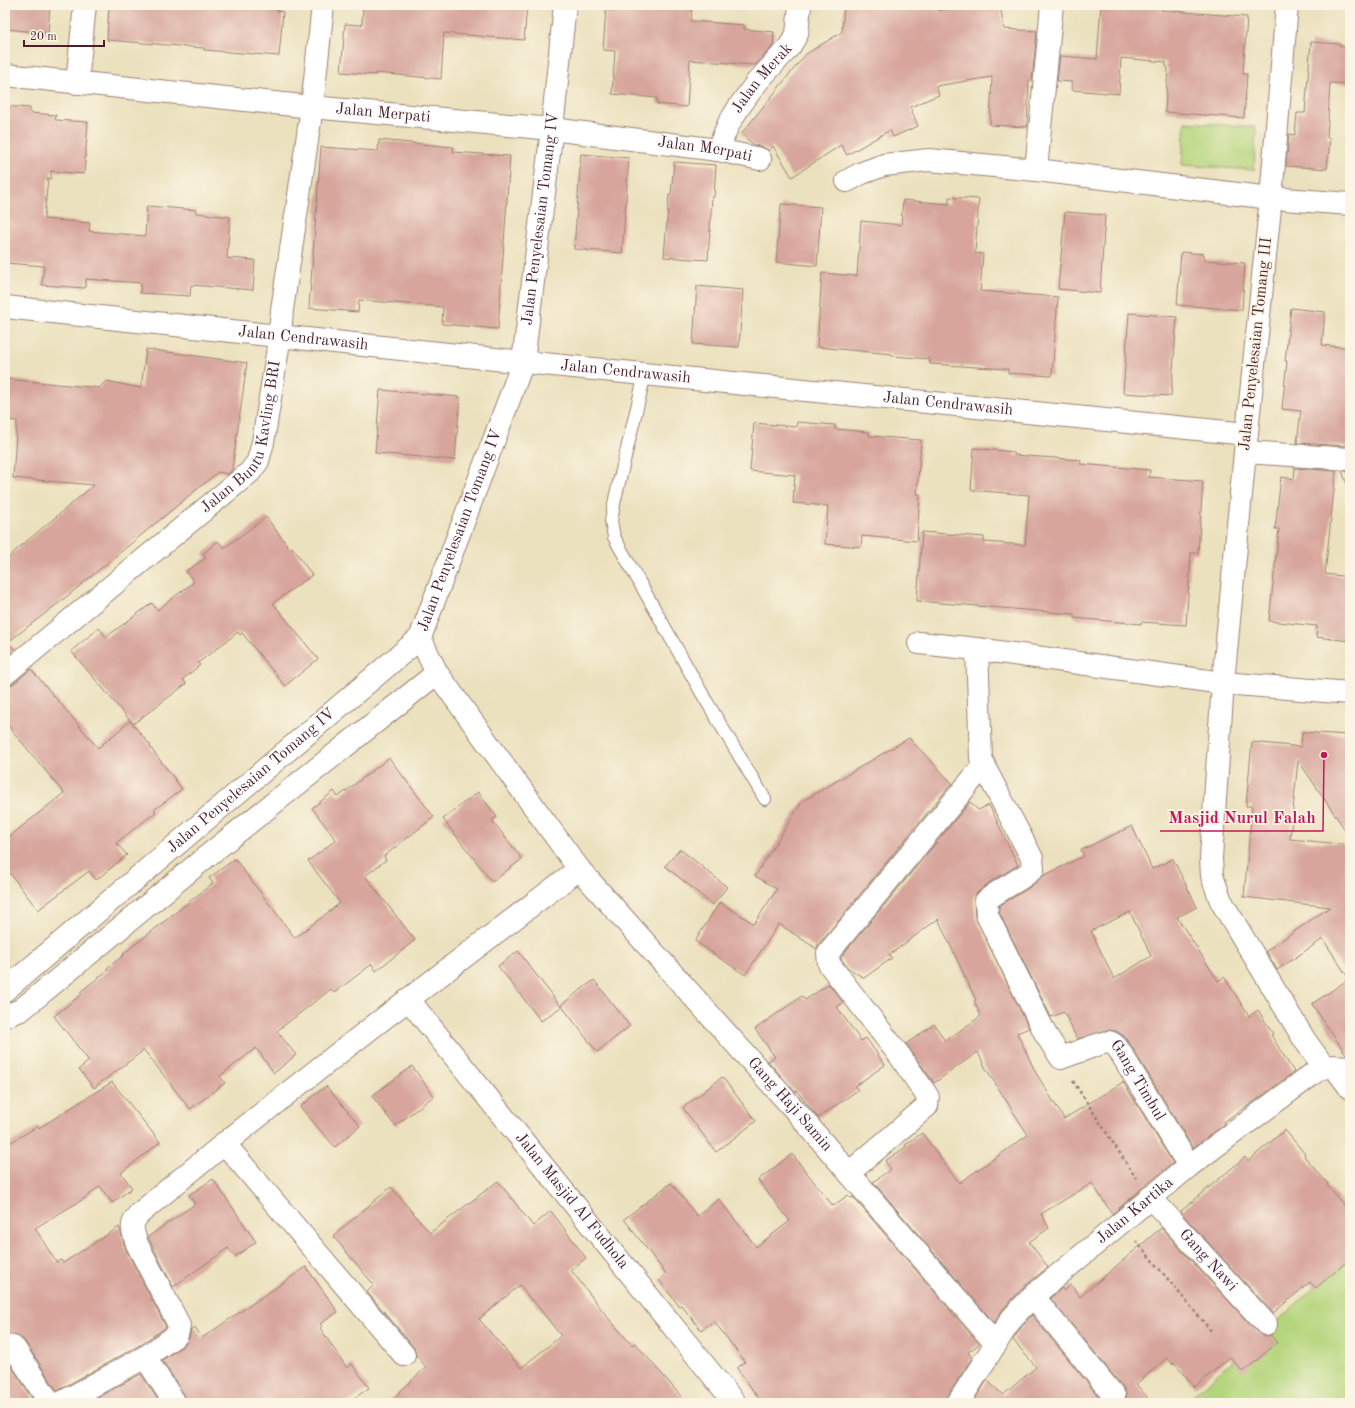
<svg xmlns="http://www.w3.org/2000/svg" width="1355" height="1408" font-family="'Old Standard TT',serif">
  <rect width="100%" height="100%" fill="#fcf5e5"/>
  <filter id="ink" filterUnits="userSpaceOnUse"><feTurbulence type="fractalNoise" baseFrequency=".025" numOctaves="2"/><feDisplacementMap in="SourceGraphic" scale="8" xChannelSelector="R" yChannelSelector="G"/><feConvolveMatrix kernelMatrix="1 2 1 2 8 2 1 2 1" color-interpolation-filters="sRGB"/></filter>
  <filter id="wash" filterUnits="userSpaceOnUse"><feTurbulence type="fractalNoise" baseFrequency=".012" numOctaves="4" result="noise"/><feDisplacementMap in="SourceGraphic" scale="16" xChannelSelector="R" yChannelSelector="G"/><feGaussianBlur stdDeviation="0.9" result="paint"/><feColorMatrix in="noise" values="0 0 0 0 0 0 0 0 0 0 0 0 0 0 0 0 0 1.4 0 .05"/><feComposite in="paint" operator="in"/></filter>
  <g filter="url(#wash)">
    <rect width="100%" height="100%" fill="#ebe1be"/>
    <!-- green -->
    <g fill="#b5d57d" stroke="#807a54">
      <polygon points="1185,122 1256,127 1254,170 1182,165"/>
      <polygon points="1350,1254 1350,1403 1184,1403 1267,1331"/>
    </g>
    <g id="blocks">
      <!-- building -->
      <g fill="#d7a59c" fill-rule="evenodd">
        <polygon points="5,5 50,5 48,33 5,29"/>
        <polygon points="109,5 277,5 277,11 283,12 279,56 204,50 204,48 107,40"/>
        <polygon points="363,5 527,5 524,40 444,33 441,79 375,73 375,75 341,72 345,24 362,25"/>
        <polygon points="617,5 692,5 691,21 744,25 744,29 774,32 773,46 755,65 690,60 687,107 657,104 657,98 612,94 615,51 603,50 606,10 616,11"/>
        <polygon points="844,5 938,5 938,11 974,5 1000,5 1004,29 1037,31 1032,80 1029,80 1027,127 990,125 992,77 936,86 939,95 910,107 918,126 893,137 890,130 847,155 841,145 792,177 773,146 769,151 763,147 754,145 741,134 806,54 842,32"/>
        <polygon points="1101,5 1161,5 1161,10 1247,17 1243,74 1247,74 1244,118 1165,112 1168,68 1166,67 1166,62 1121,58 1119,94 1072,90 1072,82 1057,81 1060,56 1097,59"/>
        <polygon points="1311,42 1340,44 1340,46 1350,47 1350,84 1330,83 1327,138 1330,138 1327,169 1286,166 1289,134 1295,135 1297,113 1305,113"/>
        <polygon points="5,106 30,108 30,113 56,115 55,120 88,122 84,174 51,171 51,179 48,178 44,219 90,223 89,231 145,236 147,206 196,210 196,213 230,217 227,258 255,260 253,290 191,285 190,296 140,293 141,283 86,279 85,288 42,285 44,266 5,263 5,227 9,178 5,178"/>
        <polygon points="379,140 454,147 453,152 510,156 498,329 442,324 443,307 359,300 358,312 309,308 321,147 378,151"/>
        <polygon points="581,154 629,158 622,253 574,249"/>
        <polygon points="674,162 716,165 714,197 712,197 708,260 664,257 669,195 671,195"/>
        <polygon points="949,197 979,199 975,253 983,254 980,291 1058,297 1052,376 1008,373 1008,369 930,364 930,359 892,356 892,354 817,347 822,273 857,276 861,221 901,225 903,200 949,204"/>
        <polygon points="781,204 821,207 817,266 776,262"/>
        <polygon points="1065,212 1105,215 1100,293 1058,289"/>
        <polygon points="1181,252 1204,254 1204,260 1245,263 1242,310 1177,305"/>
        <polygon points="697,286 743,290 739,347 693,344"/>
        <polygon points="1291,308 1325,312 1322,345 1350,348 1350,446 1297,443 1301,411 1282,409 1287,361 1285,361"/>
        <polygon points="1129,313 1177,317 1171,396 1123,393"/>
        <polygon points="146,349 247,363 232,470 228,474 218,472 60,602 8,642 15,650 5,658 5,562 15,551 94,485 13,478 17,421 5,420 5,379 99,388 106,381 141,388"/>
        <polygon points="380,390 460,397 455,460 375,453"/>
        <polygon points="797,422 835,425 835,429 869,432 869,436 921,440 917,494 920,494 917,541 862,536 861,547 825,544 828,506 793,503 795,475 750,471 754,423 796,427"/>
        <polygon points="974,448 1014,452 1014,455 1081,460 1080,464 1150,470 1149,477 1203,481 1198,553 1191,553 1186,625 1141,622 1141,624 1074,618 1074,614 917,601 922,532 984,537 984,542 1025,545 1029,495 971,490"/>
        <polygon points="1295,468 1336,471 1325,574 1350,577 1350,641 1316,637 1317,626 1269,621 1279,529 1275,529 1281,477 1294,479"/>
        <polygon points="1342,471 1350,471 1350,486 1348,487"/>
        <polygon points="266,517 290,549 292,547 312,575 273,603 318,659 285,686 242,633 240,635 238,632 198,663 200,665 183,679 186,684 133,724 71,651 99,628 106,637 152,603 157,610 194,582 186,571 206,558 203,554 218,541 224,548"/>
        <polygon points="31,669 98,748 130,721 151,746 150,747 182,789 154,810 156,812 116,843 127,855 96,880 89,871 38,910 5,867 5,840 64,793 5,722 5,686 13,684"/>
        <polygon points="1302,732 1348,735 1346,760 1350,758 1350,837 1298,760 1290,839 1350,845 1350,1054 1346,1054 1312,1004 1349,979 1323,939 1277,970 1266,951 1330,907 1244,897 1252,806 1246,806 1252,742 1301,747"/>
        <polygon points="909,738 952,783 818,945 817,949 779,924 745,975 695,941 720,902 754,924 777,889 755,876 800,805 803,801"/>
        <polygon points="389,758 434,817 384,856 386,860 365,876 415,940 376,971 372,964 334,993 331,989 277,1031 296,1055 274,1073 256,1048 220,1076 225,1083 190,1109 144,1050 94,1088 79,1069 89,1061 54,1016 82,994 80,992 108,970 107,968 124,955 123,954 213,883 209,878 235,859 295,938 340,903 308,861 336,840 312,808 334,791 338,797"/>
        <polygon points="478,792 497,817 492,820 522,859 492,882 443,819"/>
        <polygon points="970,802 978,810 989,805 1018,865 990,882 978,892 974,896 974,902 975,916 1029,1028 1017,1033 1036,1073 1064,1119 1123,1082 1173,1163 1142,1188 1139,1191 1112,1214 1092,1183 1041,1214 1049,1228 1029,1242 1048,1267 1024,1287 1003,1309 994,1323 873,1182 891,1169 885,1161 906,1147 905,1145 922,1133 959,1183 1028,1135 985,1067 978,1052 934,1083 906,1044 934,1024 945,1041 981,1016 974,1001 976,1000 938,919 889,955 892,958 864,978 848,968 841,959 841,957"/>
        <path d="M1132,826L1152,869L1173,859L1197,907L1177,917L1218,981L1224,977L1249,1016L1258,1010L1273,1034L1271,1035L1294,1072L1255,1101L1223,1122L1225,1124L1193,1148L1130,1044L1124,1036L1116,1031L1107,1030L1077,1039L1064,1012L1051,1017L999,912V906L1029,888L1043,876L1084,856L1081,850ZM1130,912L1151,956L1114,979L1091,931Z"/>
        <polygon points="680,849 727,887 713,905 665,866"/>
        <polygon points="518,951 561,1007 541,1021 498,966"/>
        <polygon points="594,980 630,1026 597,1052 561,1005"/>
        <polygon points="829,984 843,1003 837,1007 861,1041 866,1038 885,1065 855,1086 858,1090 818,1118 797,1091 795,1092 768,1061 775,1057 755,1029 802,996 805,1000"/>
        <polygon points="412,1066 434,1096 395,1126 372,1096"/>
        <polygon points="722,1077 756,1121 716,1152 683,1108"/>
        <polygon points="112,1082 160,1142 121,1173 132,1188 112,1203 100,1186 85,1198 35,1228 56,1262 61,1260 63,1263 119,1227 126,1250 166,1327 138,1346 57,1391 24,1340 15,1335 5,1335 5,1146 38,1126 39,1128"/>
        <polygon points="326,1086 360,1126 335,1147 300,1107"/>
        <polygon points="1285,1130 1305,1154 1304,1156 1328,1184 1327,1185 1350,1213 1350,1259 1316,1288 1310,1282 1273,1313 1180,1212 1245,1157 1248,1161"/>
        <polygon points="792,1154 833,1206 848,1195 851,1198 853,1197 979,1344 968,1352 972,1358 947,1396 946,1403 762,1403 737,1368 745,1362 714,1321 701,1330 681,1305 679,1306 659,1280 666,1274 624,1219 671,1183 697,1216 719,1199 756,1247 790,1221 758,1180"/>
        <polygon points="213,1179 256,1242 235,1257 228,1248 173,1287 148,1237 195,1204 189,1195"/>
        <path d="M498,1181L533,1226L551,1211L586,1258L571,1270L609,1319L632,1345L635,1343L687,1403H388L426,1367L416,1355L414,1347L367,1292L374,1285L333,1236L391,1187L430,1233ZM520,1285L531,1300L532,1299L561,1336L521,1368L479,1319Z"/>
        <polygon points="1161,1228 1257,1332 1263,1336 1271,1335 1277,1343 1243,1372 1230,1357 1195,1387 1174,1362 1172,1364 1167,1358 1136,1384 1152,1403 1124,1403 1126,1400 1126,1394 1124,1388 1050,1298 1062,1288 1064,1291 1071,1285 1080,1297"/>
        <polygon points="306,1267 338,1312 320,1324 322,1326 320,1328 347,1368 352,1364 369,1388 347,1403 187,1403 185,1396 162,1360 184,1345 189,1338 191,1330 195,1327 202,1338"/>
        <polygon points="1032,1315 1104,1403 973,1403 987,1380 1003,1395 1036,1367 1013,1340 1022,1326"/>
        <polygon points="5,1360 7,1360 35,1403 5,1403"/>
        <polygon points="141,1374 160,1403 87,1403"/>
      </g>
    </g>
  </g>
  <g filter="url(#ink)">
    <use href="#blocks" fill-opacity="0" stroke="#9a8074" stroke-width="1"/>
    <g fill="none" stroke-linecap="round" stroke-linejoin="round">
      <defs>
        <polyline id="service" points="645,374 615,499 611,521 614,537 704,697 765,799"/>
        <g id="minor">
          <polyline points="1287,5 1271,198 1245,452 1223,683 1211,858 1212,876 1221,901 1304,1039 1324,1067"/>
          <path id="s1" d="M5,75L312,107L552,129L718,150L760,159"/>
          <polyline points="77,83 85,5"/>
          <path id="s2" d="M718,150L728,125L739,107L757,82L790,46L797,34L800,5"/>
          <polyline points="1036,170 1052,5"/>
          <polyline points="847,181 862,173 884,165 929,160 1036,170 1271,198 1350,204"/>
          <path id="s3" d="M5,307L523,362L1247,434"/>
          <polyline points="1245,452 1350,459"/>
          <path id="s4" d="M420,638L437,673L579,869L794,1109L996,1344"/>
          <polyline points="919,643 977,649 1223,683 1350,693"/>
          <path id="s5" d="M977,649L981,758L988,774L1032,858L1033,869C1019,882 1000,888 986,901L987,915L1046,1035L1061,1058C1070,1055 1102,1042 1109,1042C1114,1043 1117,1047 1119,1050L1189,1166"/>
          <path id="s6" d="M5,674L250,472L258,461L263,442L280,335L282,310L312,107L323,5"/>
          <path id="s7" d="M5,990L420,638L523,362L552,129L565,5"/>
          <path id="s8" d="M408,999L735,1403"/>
          <polyline points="5,1016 21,1010 206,857 437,673"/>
          <polyline points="1335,1068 1350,1088"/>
          <polyline points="224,1143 404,1355"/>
          <polyline points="849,1173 927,1106 928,1097 900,1056 829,964 828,953 984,765"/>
          <path id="s9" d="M1150,1197L1266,1324"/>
          <polyline points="1033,1296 1114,1396"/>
          <polyline points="5,1348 8,1346 13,1347 15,1349 50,1403"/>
          <polyline points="145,1357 175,1403"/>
          <path d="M61,1403L145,1357L177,1335L179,1326L176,1319L137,1244C133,1231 129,1225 139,1214C282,1094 431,982 579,869"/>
          <path id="s10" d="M958,1403L1012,1318L1033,1296L1189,1166L1318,1070L1329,1066L1350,1067"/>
        </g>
      </defs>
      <!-- service casing -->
      <use href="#service" stroke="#9a8074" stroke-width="14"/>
      <!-- minor casing -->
      <use href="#minor" stroke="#9a8074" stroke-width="24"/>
      <!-- path -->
      <g stroke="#9a8074" stroke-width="2.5" stroke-dasharray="3 3" stroke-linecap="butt">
        <polyline points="1073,1081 1136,1178"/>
        <polyline points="1136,1241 1212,1332"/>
      </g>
      <!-- service -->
      <use href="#service" stroke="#fff" stroke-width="12"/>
      <!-- minor -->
      <use href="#minor" stroke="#fff" stroke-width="22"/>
    </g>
  </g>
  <g text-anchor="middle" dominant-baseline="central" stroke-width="3.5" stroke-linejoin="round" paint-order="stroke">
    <!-- street labels -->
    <g font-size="16" fill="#4a1f2b" stroke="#fcf5e5">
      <text stroke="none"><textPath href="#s2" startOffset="85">Jalan Merak</textPath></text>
      <text stroke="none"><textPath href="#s1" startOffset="380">Jalan Merpati</textPath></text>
      <text stroke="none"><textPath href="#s1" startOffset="704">Jalan Merpati</textPath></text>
      <text stroke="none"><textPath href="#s7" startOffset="983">Jalan Penyelesaian Tomang IV</textPath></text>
      <text stroke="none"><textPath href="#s3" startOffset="300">Jalan Cendrawasih</textPath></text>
      <text transform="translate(1256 344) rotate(-84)">Jalan Penyelesaian Tomang III</text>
      <text stroke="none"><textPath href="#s3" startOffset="624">Jalan Cendrawasih</textPath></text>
      <text stroke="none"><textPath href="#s3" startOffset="948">Jalan Cendrawasih</textPath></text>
      <text stroke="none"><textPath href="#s6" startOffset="345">Jalan Buntu Kavling BRI</textPath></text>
      <text stroke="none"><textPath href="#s7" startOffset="659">Jalan Penyelesaian Tomang IV</textPath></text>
      <text stroke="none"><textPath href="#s7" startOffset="323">Jalan Penyelesaian Tomang IV</textPath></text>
      <text stroke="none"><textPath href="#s5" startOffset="564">Gang Timbul</textPath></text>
      <text stroke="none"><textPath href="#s4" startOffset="597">Gang Haji Samin</textPath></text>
      <text stroke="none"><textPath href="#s8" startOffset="260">Jalan Masjid Al Fudhola</textPath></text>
      <text stroke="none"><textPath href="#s10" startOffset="264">Jalan Kartika</textPath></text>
      <text stroke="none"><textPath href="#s9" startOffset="86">Gang Nawi</textPath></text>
    </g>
  </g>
  <!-- callouts -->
  <path fill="none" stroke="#c2185b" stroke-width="1.5" d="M1324 755L1323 831H1160"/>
  <circle fill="#c2185b" stroke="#fcf5e5" stroke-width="1.5" cx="1324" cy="755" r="4"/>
  <g font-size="17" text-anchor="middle" font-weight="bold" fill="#c2185b" stroke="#fcf5e5" stroke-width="3.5" stroke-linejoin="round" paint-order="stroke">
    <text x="1242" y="823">Masjid Nurul Falah</text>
  </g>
  <!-- margin -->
  <rect width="1355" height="1408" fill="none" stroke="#fcf5e5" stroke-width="20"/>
  <!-- scale -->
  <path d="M24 40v6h80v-6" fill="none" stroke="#4a1f2b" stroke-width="2"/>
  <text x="30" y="40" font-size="12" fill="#4a1f2b" stroke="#fcf5e5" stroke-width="3" paint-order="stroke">20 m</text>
</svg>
